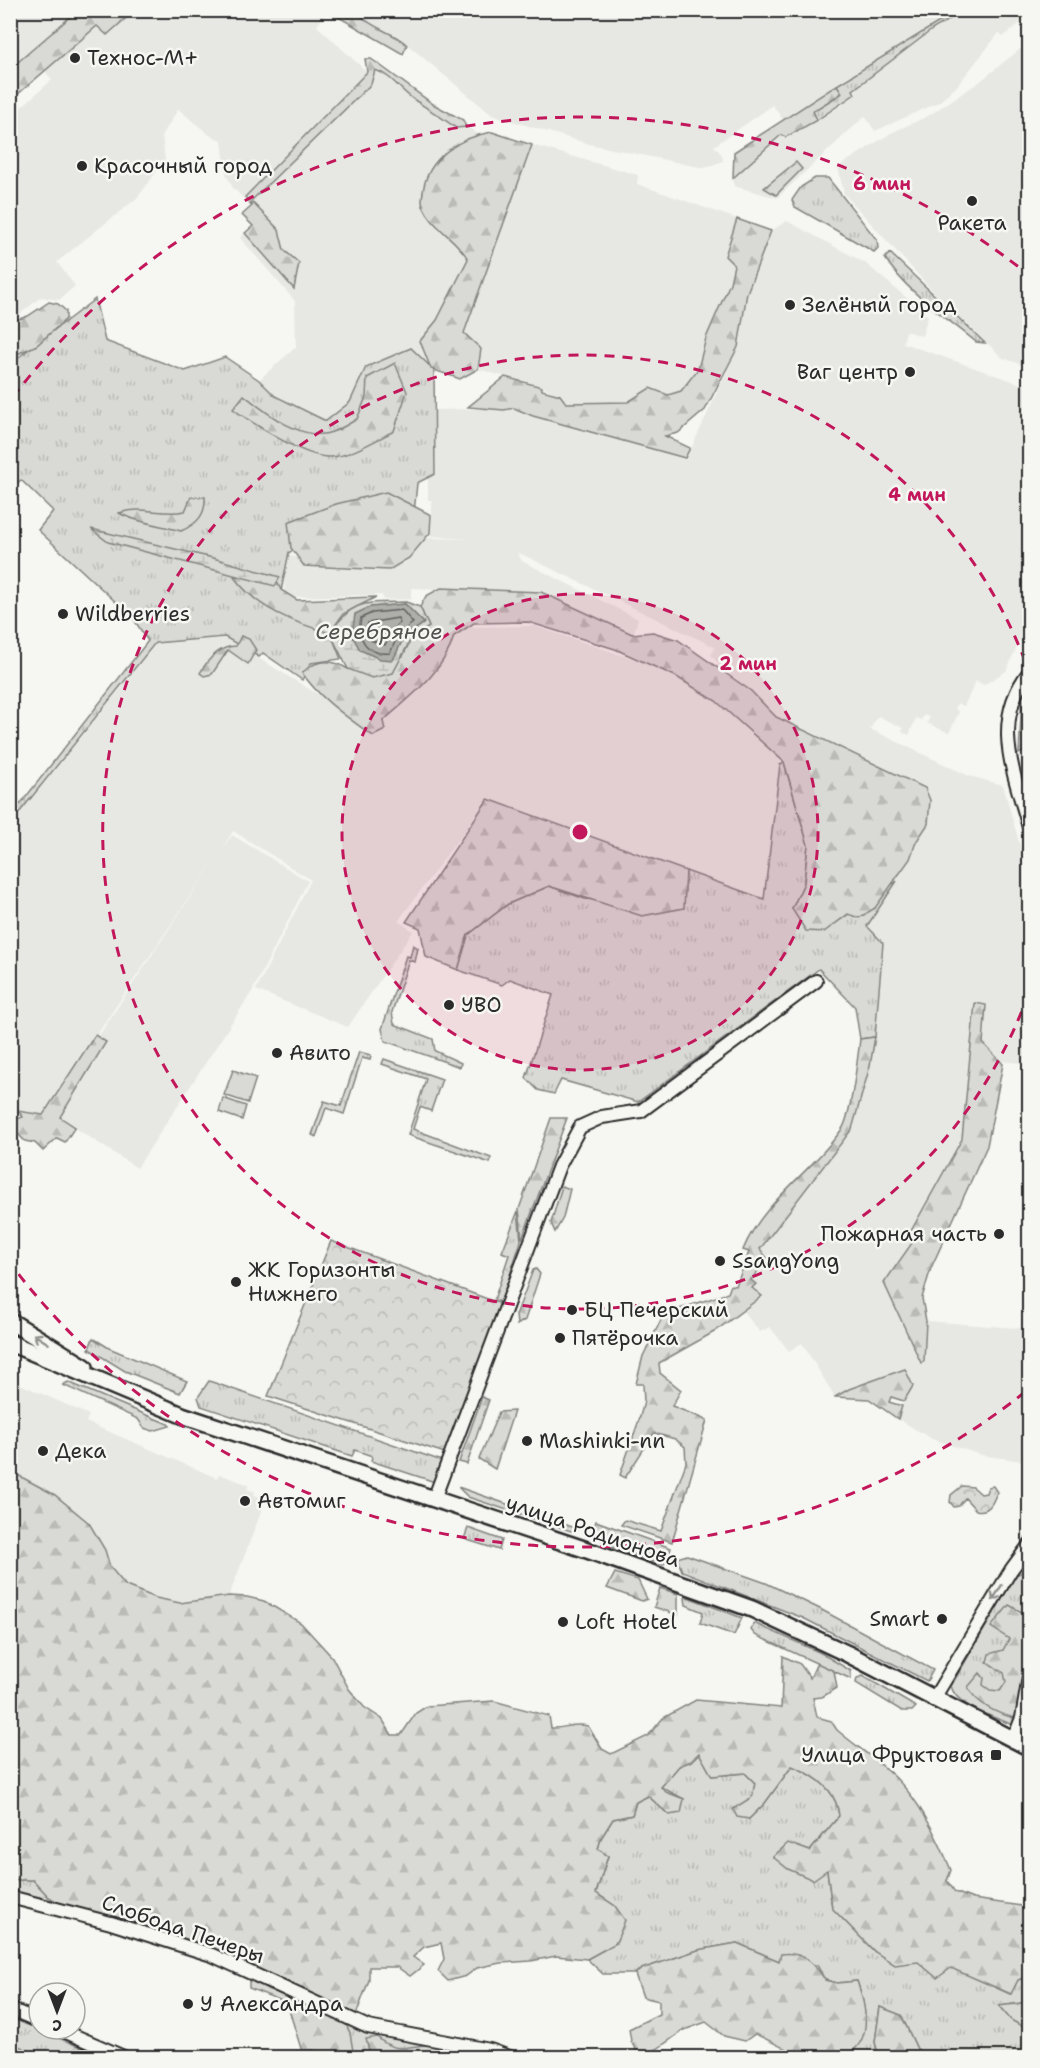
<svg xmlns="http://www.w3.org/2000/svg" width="1040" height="2068" font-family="'Shantell Sans',sans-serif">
  <defs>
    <pattern id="grass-tufts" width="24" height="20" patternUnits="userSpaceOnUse" patternTransform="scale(1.5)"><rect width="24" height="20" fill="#d9d9d5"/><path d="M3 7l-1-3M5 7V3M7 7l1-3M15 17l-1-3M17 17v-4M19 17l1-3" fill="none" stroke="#babab7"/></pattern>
    <pattern id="forest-firs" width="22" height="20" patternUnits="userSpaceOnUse" patternTransform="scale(1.5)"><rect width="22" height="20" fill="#d9d9d5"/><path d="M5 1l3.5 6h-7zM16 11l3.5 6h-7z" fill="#babab7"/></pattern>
    <pattern id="wetland-marsh" width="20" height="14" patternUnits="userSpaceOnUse" patternTransform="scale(1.5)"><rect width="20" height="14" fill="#d9d9d5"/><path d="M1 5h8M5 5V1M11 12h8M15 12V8" fill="none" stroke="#babab7"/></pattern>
    <pattern id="park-crowns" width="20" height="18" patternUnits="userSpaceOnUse" patternTransform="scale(1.5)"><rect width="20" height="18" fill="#d9d9d5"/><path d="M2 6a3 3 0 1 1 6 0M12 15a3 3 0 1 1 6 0" fill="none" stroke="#babab7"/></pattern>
    <pattern id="garden-furrows" width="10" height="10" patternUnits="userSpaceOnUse" patternTransform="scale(1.5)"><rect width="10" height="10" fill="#d9d9d5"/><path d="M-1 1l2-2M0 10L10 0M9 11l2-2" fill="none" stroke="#babab7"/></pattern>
  </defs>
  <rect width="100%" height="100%" fill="#f6f6f2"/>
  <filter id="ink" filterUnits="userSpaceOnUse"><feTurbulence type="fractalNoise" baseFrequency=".0167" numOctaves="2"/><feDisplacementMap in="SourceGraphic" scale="12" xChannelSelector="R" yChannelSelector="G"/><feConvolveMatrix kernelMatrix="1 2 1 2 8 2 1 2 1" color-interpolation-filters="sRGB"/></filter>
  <g filter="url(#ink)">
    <!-- built -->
    <g fill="#e7e7e3">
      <polygon points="11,11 77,11 11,68"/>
      <polygon points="134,11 327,11 317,26 367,72 377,63 478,134 441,154 437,228 461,247 468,259 437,320 420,341 431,369 350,402 326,421 275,396 259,380 296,347 295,301 240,238 253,226 242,215 252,206 233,188 226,174 222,140 211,136 178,109 162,136 165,160 138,197 57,262 75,286 59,300 41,297 11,321 10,117 52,80 45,71 97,25 107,35"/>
      <polygon points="336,11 957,11 783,120 773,105 714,146 722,155 723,161 704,168 589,144 492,115 402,40 388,31 377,29 360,16 347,17"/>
      <polygon points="964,11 1029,11 1029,16 1003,37 999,33 956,87 939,102 875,131 865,116 777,198 734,186 733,178 781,134 786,137 842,105 852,91 933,29"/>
      <polygon points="1029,42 1029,367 1003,358 941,300 844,194 838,167 891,133 928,116 978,83"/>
      <polygon points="532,145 638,175 637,184 737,219 725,256 734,265 730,283 706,338 699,369 681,391 669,395 650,388 626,404 566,403 560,395 542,387 478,369 481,349 464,334"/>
      <polygon points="787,221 865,263 928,316 922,336 906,331 903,343 1029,387 1029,625 1027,624 1006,671 984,685 976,681 964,706 957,703 955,709 959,712 949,733 927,723 930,717 924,715 921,720 916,718 909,735 902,732 903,728 878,716 870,729 969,776 1003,785 1029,878 1029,1064 1001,1061 969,1063 962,1139 940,1188 911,1231 917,1236 924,1360 926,1321 1029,1329 1029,1462 981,1455 932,1439 898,1419 905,1397 913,1386 859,1387 849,1389 835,1397 802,1343 789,1351 770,1327 760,1332 742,1310 750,1262 852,1129 869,1072 877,1021 878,987 867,926 910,859 916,842 928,824 925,788 776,717 751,691 722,668 711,655 715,647 517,552 522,561 638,619 633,635 540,593 411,588 411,599 384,600 382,595 284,597 286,556 404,564 424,538 469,539 431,536 432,500 428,500 428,477 435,474 434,410 514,408 686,460 738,347 747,293 771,231"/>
      <polygon points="534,626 708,684 782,755 764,900 488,799 398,921 413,931 348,1027 256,990 311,880 233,831 221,851 232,835 308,881 253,990 137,1168 60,1118 106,1042 98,1037 219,853 43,1115 11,1110 11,825 156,644 226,638 376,730 458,627"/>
      <polygon points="20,1384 89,1415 86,1422 217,1478 219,1474 249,1485 247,1489 255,1492 254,1495 266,1499 229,1596 180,1603 156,1598 126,1586 110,1567 105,1550 11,1471 10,1389 16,1391"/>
    </g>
    <!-- grass -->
    <g fill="url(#grass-tufts)" stroke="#828280" stroke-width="1.5">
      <polygon points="957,11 964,11 933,29 853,90 855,94 817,120 812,111 841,94 837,85"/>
      <polygon points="796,162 802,169 776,195 764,188"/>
      <polygon points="815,178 828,178 877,240 878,248 874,252 795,207 792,200 801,187"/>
      <path d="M890,253L985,343L976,342C946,317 906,292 885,258Z"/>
      <polygon points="95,299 105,341 185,371 225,357 259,380 275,396 326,421 350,402 366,367 411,348 434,370 435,474 417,483 413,524 289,552 279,601 327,624 341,659 311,663 302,680 263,653 259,657 225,637 155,643 11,823 11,816 148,641 133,618 38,530 53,511 21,480 11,488 11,363"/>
      <polygon points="784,762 808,845 804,883 792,909 824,931 897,881 867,926 883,943 875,1037 860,1039 855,1007 819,969 638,1102 561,1080 554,1094 538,1090 526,1078 553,995 510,979 502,985 458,970 468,935 508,904 549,886 585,899 683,908 686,871 764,899 780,765"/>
      <polygon points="413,945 418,948 415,962 409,960 392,1012 394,1024 433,1039 435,1051 461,1063 460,1067 385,1041 382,1029 406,956 410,957"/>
      <polygon points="359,1052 371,1055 370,1060 362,1058 344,1114 326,1108 316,1137 312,1135 324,1101 341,1106"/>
      <polygon points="384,1059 442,1079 431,1111 420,1107 413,1129 491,1158 490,1163 408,1135 426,1079 382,1064"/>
      <polygon points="233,1070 256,1078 248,1103 224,1095"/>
      <polygon points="223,1098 246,1106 242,1120 219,1112"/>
      <polygon points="518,1211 521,1241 501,1302 494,1300 509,1255 502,1252"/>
      <polygon points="93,1338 109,1348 187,1381 180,1393 125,1371 89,1349"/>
      <polygon points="209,1381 442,1461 435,1482 371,1461 372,1456 355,1450 352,1456 201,1406 198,1397"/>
      <polygon points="68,1382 168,1424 170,1426 153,1431 144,1428 138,1419 63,1385"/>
      <polygon points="458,1487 578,1529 571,1531 468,1497"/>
      <polygon points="596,1521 671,1548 667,1561 663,1565 606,1545 593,1531"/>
      <polygon points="468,1528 502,1540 499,1550 464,1539"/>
      <polygon points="687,1555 766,1583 820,1609 933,1670 927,1681 803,1618 682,1571 677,1558"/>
      <path d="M1028,1569L1029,1583L1022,1697L1013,1725C993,1716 956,1707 951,1686L1016,1575Z"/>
      <polygon points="660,1588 678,1594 678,1615 654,1607"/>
      <polygon points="688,1597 742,1618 734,1635 700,1623 703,1612 686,1605 685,1598"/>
      <polygon points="754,1623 821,1653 851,1671 851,1679 755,1635 751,1630"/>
      <polygon points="863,1676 916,1707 912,1711 902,1711 856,1683 857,1678"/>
      <path d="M699,1753L712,1776L745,1773L755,1783L749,1819L765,1803L792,1766C815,1775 837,1790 839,1816L810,1851L788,1844L773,1858L827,1870L832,1908L875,1952L951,1967L1010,1994L1018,1980L1025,1977L1029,1979V2002L999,2006L1011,2020L1029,2030V2057H930L917,2049L901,2015L880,2007L875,2042L879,2057H843C871,2035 868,2013 857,1981L837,1983L825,1980L817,1965L779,1961L737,1943L698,1950L642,1969L634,1974H603L587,1959L616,1943L615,1906L596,1893L608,1856L598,1849L601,1838L613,1819L632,1815L636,1802L648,1796L669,1815L684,1799L661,1787L679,1766L691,1761Z"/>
      <polygon points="11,1880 33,1880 49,1897 63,1905 11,1892"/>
      <polygon points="10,2018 11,2018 104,2057 45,2057 11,2043"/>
      <polygon points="344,2022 434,2045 405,2049 389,2048 371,2057 348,2057 353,2051"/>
    </g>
    <!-- forest -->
    <g fill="url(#forest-firs)" stroke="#828280" stroke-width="1.5">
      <polygon points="77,11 134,11 107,35 97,26 11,100 11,68"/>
      <path d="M328,11H336L348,17L360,15C374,30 393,31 407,45L403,54Z"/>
      <path d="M365,59H371L377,63L433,104L463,120L466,127L456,128C443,118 430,110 416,101C401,92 392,75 375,70L371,84L251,201L279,230L284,250L299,263L294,289L245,233L253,226L242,215L252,206L245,197L367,72Z"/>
      <polygon points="837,85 842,93 813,111 817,120 786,137 781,135 733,178 734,152"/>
      <path d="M492,132L532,145L464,333L481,349L478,369L460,379L431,369L420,341L437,320L468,259C456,238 433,229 423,206C421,202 422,197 423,192C427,158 460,137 492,132Z"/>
      <polygon points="737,219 771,231 747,293 738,347 705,410 678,433 665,436 690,448 685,458 533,416 514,408 504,410 468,407 505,377 542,387 542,390 560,395 566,403 628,402 650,388 668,395 681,391 698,369 706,338 730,283 734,265 725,256"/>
      <polygon points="49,302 58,304 66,311 66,319 37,345 11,357 11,331 16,320 28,316"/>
      <path d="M395,363L407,392L394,431C378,439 347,458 329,457C303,457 254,424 233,409L244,395C265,412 303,443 332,432C341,429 349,424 357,419L366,397L367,378Z"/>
      <polygon points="386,492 431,515 430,533 409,558 389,570 304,566 291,548 288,522 336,504"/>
      <path d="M191,497H205C206,515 197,524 181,531C161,525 138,523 119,513C143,505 161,516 185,511Z"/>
      <path d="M248,573L274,576L281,590L297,600L376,597L343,614L330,633C294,623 256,608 234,577Z"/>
      <path d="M441,588L541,592L632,634L653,632L678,640L751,691L776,717L925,788L930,800L928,824L916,842L910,859L875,908L859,918L848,914L824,932L806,931L792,909L804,883L808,845L784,762L716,701L675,676L615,649L528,622L474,623L454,636C445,671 409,698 383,721L385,730L373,736C347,717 321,700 302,673C316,659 332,659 348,669L403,656L412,637L429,627L420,607L426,596Z"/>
      <path d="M241,636L249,639L256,650L248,664L228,650L212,674L204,676L200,673C208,659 219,646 236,646Z"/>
      <polygon points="488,799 686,871 684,908 642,916 549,886 508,904 468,935 458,970 426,957 420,928 406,922"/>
      <polygon points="975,1003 986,1005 983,1043 1003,1064 987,1146 931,1268 922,1298 926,1321 924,1361 921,1363 884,1283 917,1236 911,1231 962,1139"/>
      <polygon points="95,1035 106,1042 60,1117 75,1127 65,1142 57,1138 43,1151 35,1143 25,1141 15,1131 17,1119 23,1117 18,1111 43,1115"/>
      <path d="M875,1037L870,1066L852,1129L760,1249L767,1258L751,1280L756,1284L752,1288L762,1296L714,1332L659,1363L660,1373L681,1390L672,1406L707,1420L672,1542L621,1525L625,1520L661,1531L686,1463L685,1447L675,1439L654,1433L625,1478L620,1475L639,1420L644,1402L643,1384H636L643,1356L664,1314L728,1293L731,1285L736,1286L749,1252L743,1250C763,1201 813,1171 842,1129C851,1116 858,1056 860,1039Z"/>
      <polygon points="551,1118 567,1118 522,1239 519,1209"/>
      <polygon points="562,1186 570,1189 563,1218 555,1232 551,1223"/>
      <polygon points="536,1269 540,1274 525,1320 517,1325 516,1315 533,1270"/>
      <polygon points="905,1369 913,1386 904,1401 891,1397 889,1402 902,1406 898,1419 869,1399 835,1397 849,1389"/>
      <polygon points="482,1397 489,1400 467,1464 459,1462"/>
      <polygon points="514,1411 495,1469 479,1459 499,1412"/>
      <path d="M10,1471L55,1495L89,1523L105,1550L110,1567L126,1586L156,1598L180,1603L229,1596L247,1597L264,1601L301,1623L332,1657L349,1689L364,1707L382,1719L392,1735H401L416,1713L427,1706L494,1701L549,1716L551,1728C566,1729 572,1722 588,1726L602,1749L611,1754L648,1736L663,1718L696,1700L781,1708L783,1656L800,1664L810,1678L817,1663L834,1671L837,1688L822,1697L813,1698L817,1717L831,1721L837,1730C859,1749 887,1766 905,1788C925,1811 939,1842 951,1870L947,1881L955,1892L973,1899L1029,1907V1979L1025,1977L1018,1980L1011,1994L951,1968L937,1978L918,1962L895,1965L875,1952L832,1908L827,1870L813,1880L788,1869L773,1857L788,1843L810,1851L839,1816C837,1790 815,1775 792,1766L765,1803L749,1819L737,1817L733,1809L752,1797L755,1783L745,1773L712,1776L699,1753L691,1761L679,1766L661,1787L666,1792L684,1799L681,1813L669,1815L648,1796L636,1802L632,1815L613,1819L601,1838L598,1849L608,1856L596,1893L615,1906L625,1920L616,1943L587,1959L556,1956L531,1961L500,1963L477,1968L466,1976L448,1981L438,1971L444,1959L441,1943L424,1947L413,1957L424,1965L410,1976L397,1967H369V1980L356,2015L339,2010L350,2033L353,2051L348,2057L312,2050L302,2052L287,2003L249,1988V1980L235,1974L212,1947L63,1905L49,1897L33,1880H11Z"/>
      <polygon points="615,1573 638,1580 647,1599 642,1601 607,1588"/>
      <path d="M1009,1605L1027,1615L1022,1697L1015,1718C997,1714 976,1704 968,1687L980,1673L984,1678L983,1685L990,1690L1000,1691L1006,1682L1004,1673L987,1662L989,1654L1003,1650L1009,1639L991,1627Z"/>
      <path d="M737,1943L779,1961L781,1954C802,1951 815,1963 825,1980L837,1983L857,1981C873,2025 870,2064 812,2058C793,2055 772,2041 755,2034L745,2041L724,2036L706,2022L684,2030L657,2049L639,2057L631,2041L629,2029L659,2014V2001L643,1997L635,1974L642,1969L698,1950Z"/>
      <polygon points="1029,2002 1029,2030 1011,2020 999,2006"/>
      <polygon points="880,2007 901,2015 917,2049 930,2057 879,2057 875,2042"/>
      <path d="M377,2037C399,2057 410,2043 435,2045C457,2046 480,2053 501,2057H371L366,2039Z"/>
    </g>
    <!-- wetland -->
    <g fill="url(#wetland-marsh)" stroke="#828280" stroke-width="1.5" fill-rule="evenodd">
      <polygon points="91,529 213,558 280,577 275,586 108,542"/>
      <path d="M406,602L420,607L429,627L412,637L393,673L372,678L348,669L330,633C353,598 367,603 406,602ZM405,604L423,624L404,637L393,659Z"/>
    </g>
    <!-- park -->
    <g fill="url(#park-crowns)" stroke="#828280" stroke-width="1.5">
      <polygon points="331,1241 501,1304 445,1453 268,1396"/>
      <path d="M962,1486L973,1487L981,1494L986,1493L988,1487L993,1486L997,1492C993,1503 989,1513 976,1510L965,1498L959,1506L954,1507L950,1502L951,1495Z"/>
    </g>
    <!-- garden -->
    <polygon fill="url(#garden-furrows)" stroke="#828280" stroke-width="1.5" points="1029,688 1029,748 1019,754 1022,697"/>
    <!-- water -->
    <polygon fill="#aeaeab" stroke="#7a7a78" stroke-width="1.5" points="405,604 424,623 404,637 393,660 380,659 360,650 352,635 355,614 370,607"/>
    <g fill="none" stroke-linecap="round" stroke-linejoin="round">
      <!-- shore -->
      <g stroke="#5f5f5e" stroke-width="1.5">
        <path d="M402,610L413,623L399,633L390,653C367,656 356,638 361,618L372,613Z"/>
        <polygon points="398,618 400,623 392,630 385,645 370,640 366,632 368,623"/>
      </g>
      <defs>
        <g id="minor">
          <path d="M1030,671C989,722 1015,774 1030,831"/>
          <polyline points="434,1499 559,1166 580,1127 602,1117 641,1111 816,981"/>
          <polyline points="933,1700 1011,1570 1030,1544"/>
          <polyline points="1013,1741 1022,1718 1030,1671"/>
          <polyline points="10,1897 111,1923 212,1955 368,2027 490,2050 512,2058"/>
          <polyline points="10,2009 39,2021"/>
          <polyline points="59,2029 126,2058"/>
        </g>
        <g id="major">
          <polyline points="10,1321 85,1367"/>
          <polyline points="10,1343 182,1415 587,1550 752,1609 848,1654 1030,1748"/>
        </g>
      </defs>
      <!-- minor casing -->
      <use href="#minor" stroke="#2b2b2b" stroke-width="16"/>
      <!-- major casing -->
      <use href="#major" stroke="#2b2b2b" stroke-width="20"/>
      <!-- minor -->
      <use href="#minor" stroke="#f6f6f2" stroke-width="12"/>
      <!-- major -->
      <use href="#major" stroke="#f6f6f2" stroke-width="15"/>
    </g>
    <!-- one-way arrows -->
    <defs><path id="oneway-shaft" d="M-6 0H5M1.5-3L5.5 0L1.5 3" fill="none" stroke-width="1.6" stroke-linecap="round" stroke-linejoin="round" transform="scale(1.5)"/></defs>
    <g stroke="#90908e">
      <use href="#oneway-shaft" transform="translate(41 1339) rotate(-148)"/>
      <use href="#oneway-shaft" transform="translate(997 1593) rotate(121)"/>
    </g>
  </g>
  <!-- distance rings -->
  <circle cx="580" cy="832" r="238" fill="#c2185b" fill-opacity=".12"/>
  <g fill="none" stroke="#c2185b" stroke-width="3" stroke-dasharray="10 8">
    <circle cx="580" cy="832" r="238"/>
    <path d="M1028 995A477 477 0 1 1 1028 669"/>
    <path d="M1025 1392A715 715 0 0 1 13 1267M13 397A715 715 0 0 1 1025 272"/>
  </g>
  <!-- markers -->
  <g fill="#2b2b2b" stroke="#f6f6f2" stroke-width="2">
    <circle cx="75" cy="58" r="6"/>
    <circle cx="82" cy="166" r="6"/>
    <circle cx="972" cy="201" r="6"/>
    <circle cx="790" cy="305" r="6"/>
    <circle cx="910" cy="372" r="6"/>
    <circle cx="63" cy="614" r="6"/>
    <circle cx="449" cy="1005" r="6"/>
    <circle cx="277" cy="1053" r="6"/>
    <circle cx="999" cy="1234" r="6"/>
    <circle cx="720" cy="1261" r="6"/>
    <circle cx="236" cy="1282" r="6"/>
    <circle cx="572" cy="1310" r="6"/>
    <circle cx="560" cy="1338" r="6"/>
    <circle cx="527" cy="1441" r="6"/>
    <circle cx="43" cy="1451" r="6"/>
    <circle cx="245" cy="1501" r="6"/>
    <circle cx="942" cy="1619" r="6"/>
    <circle cx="563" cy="1622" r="6"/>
    <rect x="990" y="1749" width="12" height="12" rx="3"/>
    <circle cx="188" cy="2004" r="6"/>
  </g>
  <g text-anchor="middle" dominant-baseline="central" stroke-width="5" stroke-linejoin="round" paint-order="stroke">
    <!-- poi labels -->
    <g font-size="21" fill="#2b2b2b" stroke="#f6f6f2" text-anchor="start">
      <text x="87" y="58">Технос-М+</text>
      <text x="94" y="166">Красочный город</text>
      <text x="972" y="223" text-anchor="middle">Ракета</text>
      <text x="802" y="305">Зелёный город</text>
      <text x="898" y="372" text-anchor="end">Ваг центр</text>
      <text x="75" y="614">Wildberries</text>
      <text x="461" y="1005">УВО</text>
      <text x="289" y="1053">Авито</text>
      <text x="987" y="1234" text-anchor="end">Пожарная часть</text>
      <text x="732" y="1261">SsangYong</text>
      <text x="248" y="1270">ЖК Горизонты<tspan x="248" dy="24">Нижнего</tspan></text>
      <text x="584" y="1310">БЦ Печерский</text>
      <text x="572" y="1338">Пятёрочка</text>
      <text x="539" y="1441">Mashinki-nn</text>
      <text x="55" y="1451">Дека</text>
      <text x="257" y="1501">Автомиг</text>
      <text x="930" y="1619" text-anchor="end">Smart</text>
      <text x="575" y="1622">Loft Hotel</text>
      <text x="984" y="1755" text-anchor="end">Улица Фруктовая</text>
      <text x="200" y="2004">У Александра</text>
    </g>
    <!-- street labels -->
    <g font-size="21" fill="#2b2b2b" stroke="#f6f6f2">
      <text transform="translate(593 1531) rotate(19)">улица Родионова</text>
      <text transform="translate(183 1929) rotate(19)">Слобода Печеры</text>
    </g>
    <!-- water labels -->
    <g font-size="22" font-style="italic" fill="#525251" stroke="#f6f6f2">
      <text x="379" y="631">Серебряное</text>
    </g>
  </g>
  <circle cx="580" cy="832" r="9" fill="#c2185b" stroke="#f6f6f2" stroke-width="3"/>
  <g font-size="18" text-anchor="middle" font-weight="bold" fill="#c2185b" stroke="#f6f6f2" stroke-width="5" stroke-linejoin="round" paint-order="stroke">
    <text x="882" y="190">6 мин</text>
    <text x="917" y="501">4 мин</text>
    <text x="748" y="670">2 мин</text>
  </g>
  <!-- margin -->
  <rect width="1040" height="2068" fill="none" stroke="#f6f6f2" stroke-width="36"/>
  <rect x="18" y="18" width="1004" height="2032" fill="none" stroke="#2b2b2b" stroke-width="2" filter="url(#ink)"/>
  <!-- north arrow -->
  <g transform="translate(57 2011) rotate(180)"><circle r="28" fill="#f6f6f2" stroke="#a5a5a2" stroke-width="1.5"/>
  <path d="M0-4.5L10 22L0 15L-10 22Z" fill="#2b2b2b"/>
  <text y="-9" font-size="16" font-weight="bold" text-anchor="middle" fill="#2b2b2b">С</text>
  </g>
</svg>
